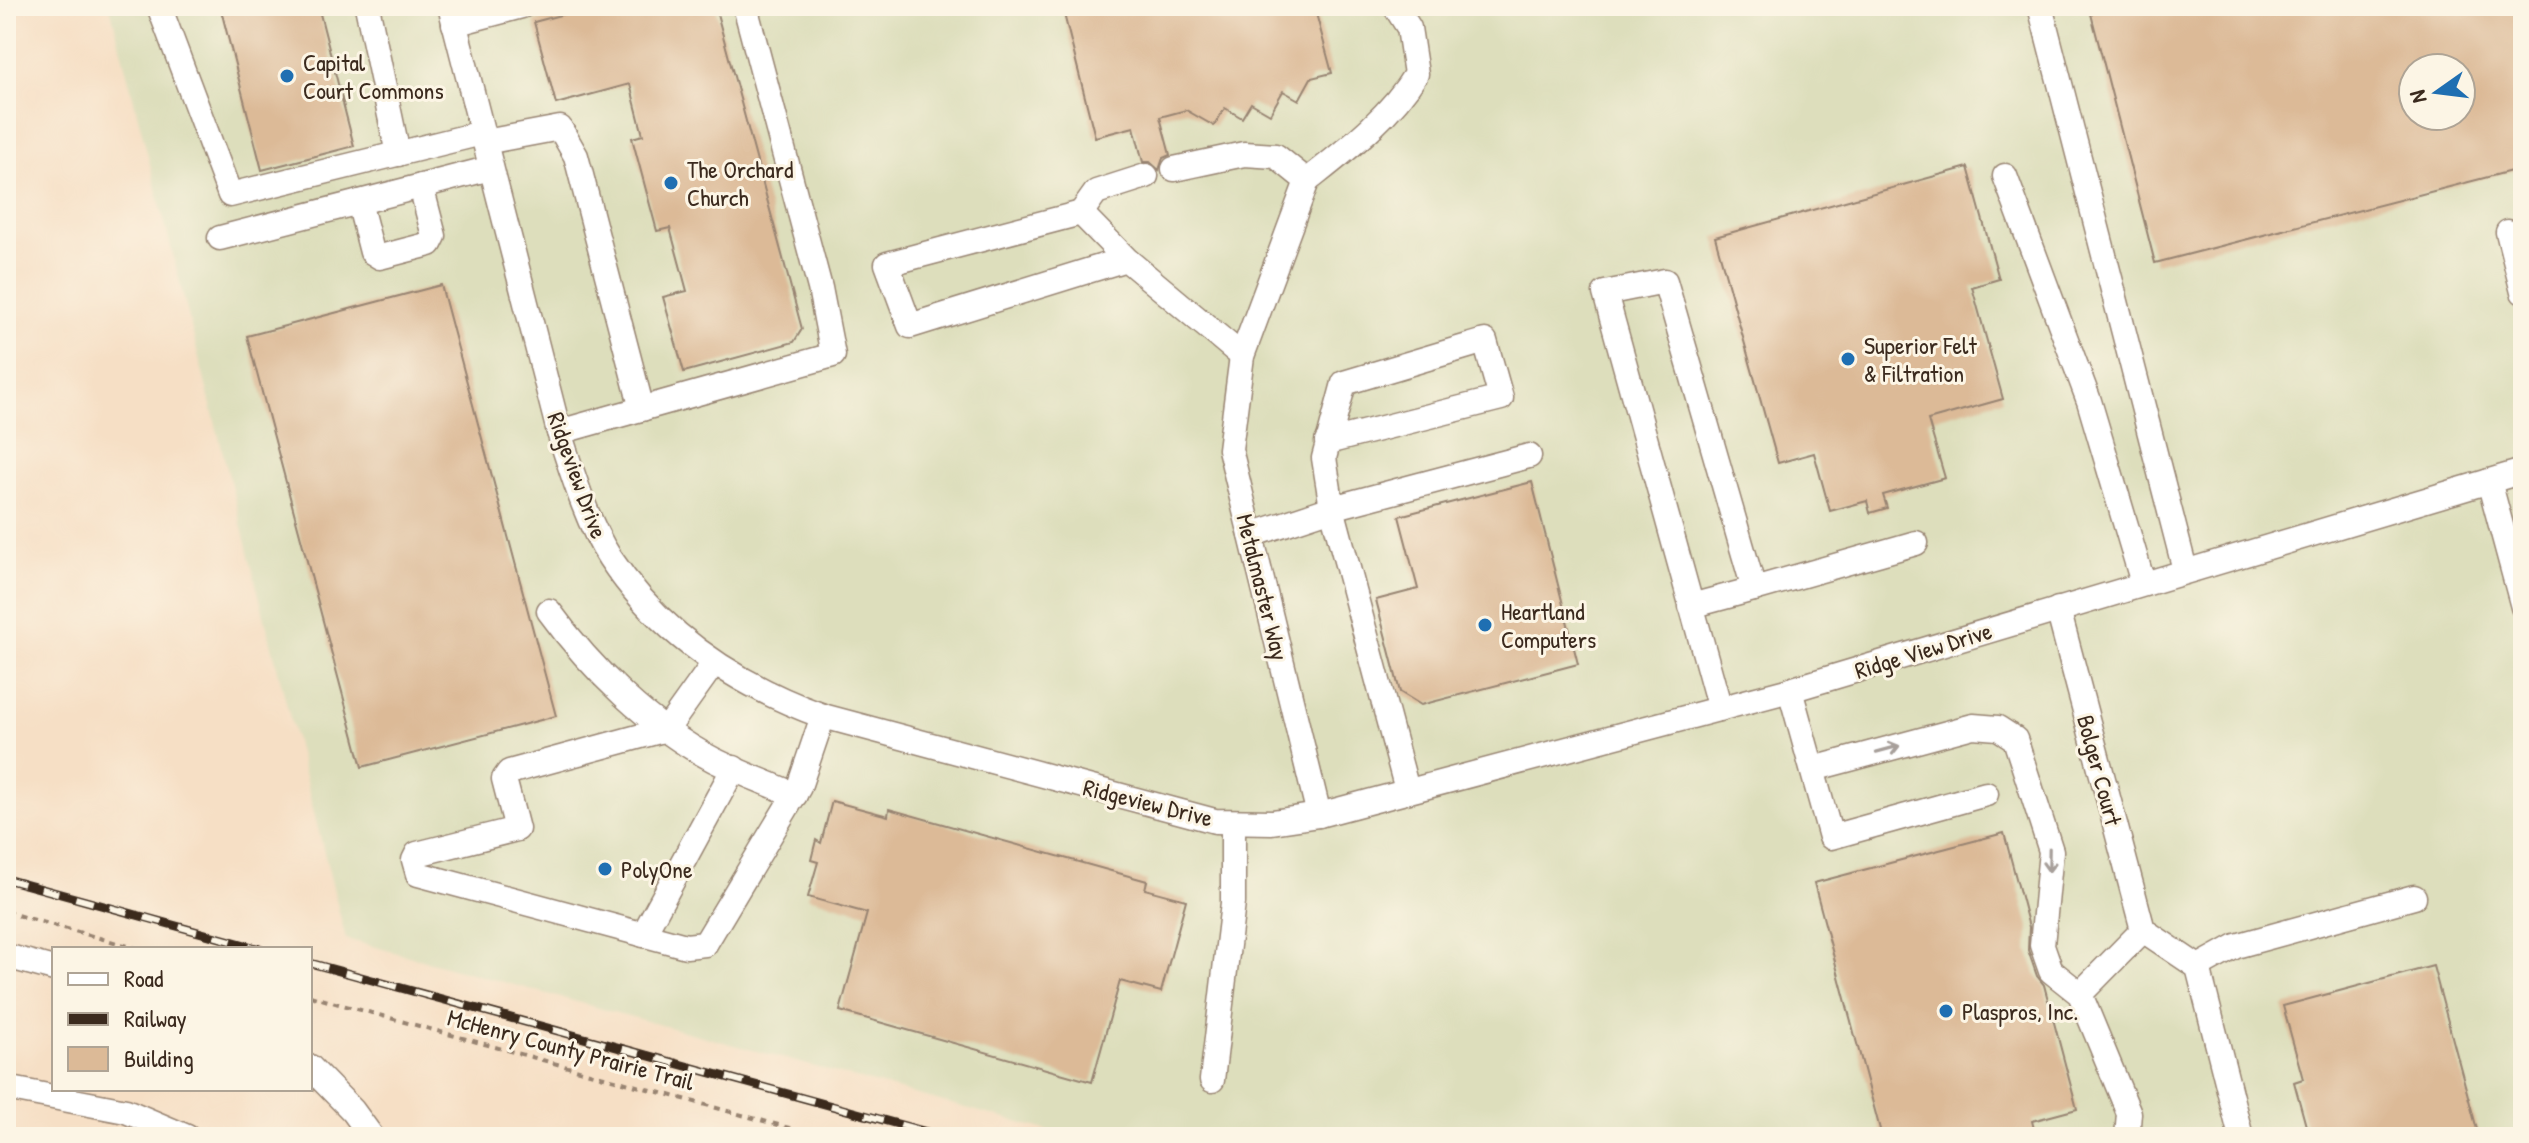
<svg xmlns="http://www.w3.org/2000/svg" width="2529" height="1143" font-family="'Patrick Hand',sans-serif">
  <rect width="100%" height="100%" fill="#fcf5e5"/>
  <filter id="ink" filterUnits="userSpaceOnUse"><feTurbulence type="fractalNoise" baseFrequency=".0125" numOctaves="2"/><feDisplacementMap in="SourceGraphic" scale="16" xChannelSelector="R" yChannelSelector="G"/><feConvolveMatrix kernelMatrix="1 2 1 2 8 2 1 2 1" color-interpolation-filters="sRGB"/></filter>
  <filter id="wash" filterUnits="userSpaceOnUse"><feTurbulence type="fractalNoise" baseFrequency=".006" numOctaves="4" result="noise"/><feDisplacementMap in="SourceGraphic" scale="32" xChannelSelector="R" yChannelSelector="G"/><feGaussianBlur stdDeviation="1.8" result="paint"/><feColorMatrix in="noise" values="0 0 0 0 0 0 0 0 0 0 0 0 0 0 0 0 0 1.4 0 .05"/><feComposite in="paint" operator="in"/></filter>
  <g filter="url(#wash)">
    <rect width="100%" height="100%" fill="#f6dfc5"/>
    <!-- built -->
    <path fill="#dddebc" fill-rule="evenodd" d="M110,6H2523V1137H1072L346,939ZM2413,68H2461V116H2413Z"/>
    <g id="blocks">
      <!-- building -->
      <g fill="#dcba97" fill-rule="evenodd">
        <polygon points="220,6 318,6 354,146 262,170"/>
        <polygon points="594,6 715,6 802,329 794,342 684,372 663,297 687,291 670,228 657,231 632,138 643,135 630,84 556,104 534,22"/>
        <polygon points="1062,6 1314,6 1332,73 1311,78 1299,100 1283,91 1270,114 1251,103 1242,118 1225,108 1214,126 1186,110 1160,117 1170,155 1163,158 1159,170 1150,162 1143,162 1134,127 1095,137"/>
        <path d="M2089,6H2523V168L2155,263ZM2413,68H2461V116H2413Z"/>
        <polygon points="1968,167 1999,279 1972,287 2003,399 1928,420 1945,478 1883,495 1887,508 1870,513 1867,501 1830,511 1814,453 1778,463 1715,237"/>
        <polygon points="441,285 556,716 362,767 247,336"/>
        <polygon points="1532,482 1578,664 1421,705 1400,692 1376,600 1418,589 1399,516"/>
        <polygon points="832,801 888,816 889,809 1147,881 1145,889 1186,900 1161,992 1120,981 1092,1082 840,1011 867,913 808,897 818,862 811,860 816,840 821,843"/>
        <polygon points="2004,833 2029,927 2028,950 2037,976 2044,985 2077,1109 2032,1121 2036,1137 1882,1137 1814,883"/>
        <polygon points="2433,966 2479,1137 2309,1137 2294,1082 2303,1079 2283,1006"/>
      </g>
    </g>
  </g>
  <g filter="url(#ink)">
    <use href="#blocks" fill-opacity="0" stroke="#988472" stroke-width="2"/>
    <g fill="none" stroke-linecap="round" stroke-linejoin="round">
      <defs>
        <g id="minor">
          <polyline points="159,6 230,195 482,133"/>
          <polyline points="367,6 398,154"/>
          <path d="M450,6L559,432C572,472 587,523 610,558C661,635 737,685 823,716L1215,821L1272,822L1319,815L1790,690L2523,471"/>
          <polyline points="2040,6 2185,570"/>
          <polyline points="454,24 522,6"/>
          <polyline points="485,142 560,128 576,156 642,409"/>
          <polyline points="1174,169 1244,154 1276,156 1307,181 1242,356 1230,449 1319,815"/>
          <polyline points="2005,176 2089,401 2143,583"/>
          <path d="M1307,181C1346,150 1390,117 1416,74L1409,28L1395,6"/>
          <polyline points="359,202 372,252 380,257 430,244 434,236 421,186"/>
          <polyline points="1081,213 1096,192 1146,176"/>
          <polyline points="2508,232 2523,292"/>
          <polyline points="220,238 491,168"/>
          <polyline points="1126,259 1081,213 887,264 910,326 1126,259 1242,356"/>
          <polyline points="559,432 833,355 820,288 745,6"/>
          <polyline points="1327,442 1501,398 1485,341 1344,383 1324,458 1332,508 1529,456"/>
          <polyline points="2489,481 2523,607"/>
          <polyline points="1251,535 1332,508 1407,790"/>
          <polyline points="1754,589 1916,543"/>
          <polyline points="1691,606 1754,589 1665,281 1605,293 1720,709"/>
          <polyline points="2058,609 2143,930"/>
          <path d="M549,611C591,669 650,727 714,760C740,773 768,783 795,795"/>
          <polyline points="714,663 667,729 509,772 504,779 517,829 417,854 414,860 418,874 686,946 705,944 799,787 823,716"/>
          <polyline points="1790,690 1831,837 1986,794"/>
          <polyline points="1813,769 1973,726 1998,728 2015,739 2051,851 2042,945 2051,971 2080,994 2129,1113 2127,1137"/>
          <polyline points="2143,930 2198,967 2241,1137"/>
          <polyline points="643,935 734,768"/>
          <polyline points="6,956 54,969"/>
          <polyline points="2198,967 2236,946 2414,897"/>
          <polyline points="2080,994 2143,930"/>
          <polyline points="310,1067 353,1111 372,1137"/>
          <polyline points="1212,1080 1233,903 1233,822"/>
          <polyline points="6,1088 126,1111 187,1137"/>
        </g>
      </defs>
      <!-- minor casing -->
      <use href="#minor" stroke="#988472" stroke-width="27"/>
      <!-- path -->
      <g stroke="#988472" stroke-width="4" stroke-dasharray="6 6" stroke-linecap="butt">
        <polyline points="6,912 139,949"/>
        <polyline points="310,996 822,1137"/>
      </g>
      <!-- minor -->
      <use href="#minor" stroke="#fff" stroke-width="24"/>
      <defs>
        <g id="rail">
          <polyline points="6,879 260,949"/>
          <polyline points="310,963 945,1137"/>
        </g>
      </defs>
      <!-- rail casing -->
      <use href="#rail" stroke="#3b2a1e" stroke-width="9"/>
      <!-- rail -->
      <use href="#rail" stroke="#fcf5e5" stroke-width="6" stroke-dasharray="18" stroke-linecap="butt"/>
    </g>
    <!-- one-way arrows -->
    <defs><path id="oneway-shaft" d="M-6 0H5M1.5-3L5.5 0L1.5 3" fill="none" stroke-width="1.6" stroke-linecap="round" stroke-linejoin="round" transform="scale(2)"/></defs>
    <g stroke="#a79f9a">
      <use href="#oneway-shaft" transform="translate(1888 749) rotate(-15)"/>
      <use href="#oneway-shaft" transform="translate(2049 860) rotate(91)"/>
    </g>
  </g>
  <!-- markers -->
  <g fill="#1f6fb2" stroke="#fcf5e5" stroke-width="3">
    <circle cx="287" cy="76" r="8"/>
    <circle cx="671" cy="183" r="8"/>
    <circle cx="1848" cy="359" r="8"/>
    <circle cx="1485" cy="625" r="8"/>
    <circle cx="605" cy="869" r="8"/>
    <circle cx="1946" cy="1011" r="8"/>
  </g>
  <g text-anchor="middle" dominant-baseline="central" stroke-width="6" stroke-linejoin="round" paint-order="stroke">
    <!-- poi labels -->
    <g font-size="24" fill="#3b2a1e" stroke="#fcf5e5" text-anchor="start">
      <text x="303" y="62">Capital<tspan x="303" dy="28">Court Commons</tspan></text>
      <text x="687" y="169">The Orchard<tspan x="687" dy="28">Church</tspan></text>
      <text x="1864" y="345">Superior Felt<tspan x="1864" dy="28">&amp; Filtration</tspan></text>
      <text x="1501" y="611">Heartland<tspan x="1501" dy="28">Computers</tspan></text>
      <text x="621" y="869">PolyOne</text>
      <text x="1962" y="1011">Plaspros, Inc.</text>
    </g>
    <!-- street labels -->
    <g font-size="24" fill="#3b2a1e" stroke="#fcf5e5">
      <text transform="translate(578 475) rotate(70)">Ridgeview Drive</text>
      <text transform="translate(1263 587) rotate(76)">Metalmaster Way</text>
      <text transform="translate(1923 650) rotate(-17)">Ridge View Drive</text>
      <text transform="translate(2100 770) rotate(75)">Bolger Court</text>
      <text transform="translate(1148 802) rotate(14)">Ridgeview Drive</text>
      <text transform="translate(571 1049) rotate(15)">McHenry County Prairie Trail</text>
    </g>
  </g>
  <!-- margin -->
  <rect width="2529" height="1143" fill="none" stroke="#fcf5e5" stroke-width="32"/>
  <!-- legend -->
  <rect x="52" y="947" width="260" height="144" fill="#fcf5e5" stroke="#afa495" stroke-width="2"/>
  <rect x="68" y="973" width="40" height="12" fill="#ffffff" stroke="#afa495" stroke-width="2"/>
  <text x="124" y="987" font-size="24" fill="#3b2a1e">Road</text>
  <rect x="68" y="1013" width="40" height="12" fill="#3b2a1e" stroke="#afa495" stroke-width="2"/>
  <text x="124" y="1027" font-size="24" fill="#3b2a1e">Railway</text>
  <rect x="68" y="1047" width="40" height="24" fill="#dcba97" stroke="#afa495" stroke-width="2"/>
  <text x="124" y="1067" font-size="24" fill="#3b2a1e">Building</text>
  <!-- north arrow -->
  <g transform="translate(2437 92) rotate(256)"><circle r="38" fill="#fcf5e5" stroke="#afa495" stroke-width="2"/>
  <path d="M0-6L14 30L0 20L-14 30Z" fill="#1f6fb2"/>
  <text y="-12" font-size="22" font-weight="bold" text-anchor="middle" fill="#3b2a1e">N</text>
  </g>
</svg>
